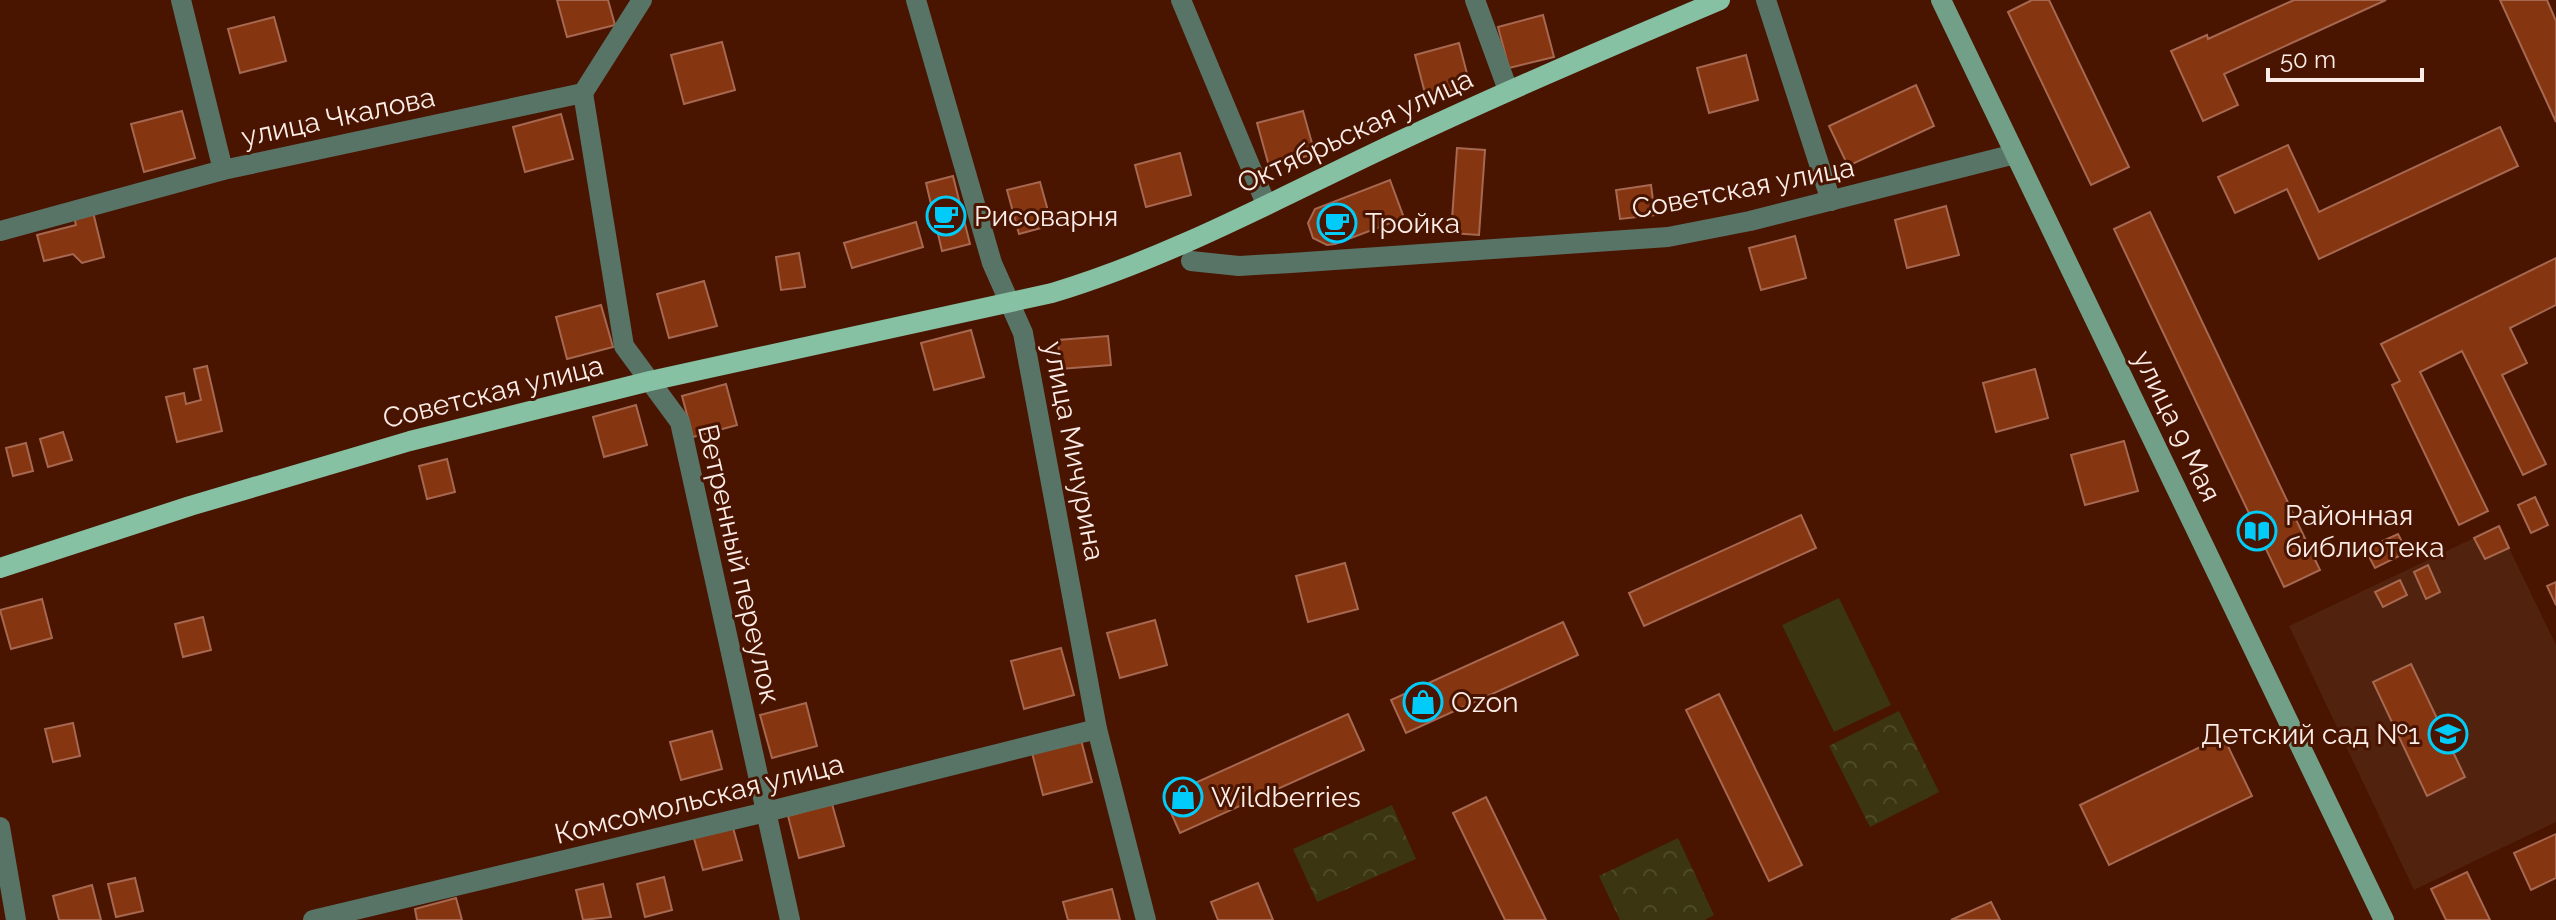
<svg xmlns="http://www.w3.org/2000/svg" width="2556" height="920" font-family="Raleway,sans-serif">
  <defs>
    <pattern id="park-crowns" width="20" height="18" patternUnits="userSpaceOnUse" patternTransform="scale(2)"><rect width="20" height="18" fill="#3b3611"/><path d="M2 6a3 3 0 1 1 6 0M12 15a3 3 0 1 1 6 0" fill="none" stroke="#4e4a28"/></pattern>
  </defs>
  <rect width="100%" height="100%" fill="#491400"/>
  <!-- built -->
  <polygon fill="#51220d" points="2474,538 2485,559 2509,548 2556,645 2556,822 2414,890 2289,626"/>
  <!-- park -->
  <g fill="url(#park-crowns)">
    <polygon points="1899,711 1939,792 1870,827 1829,746"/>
    <polygon points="1392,805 1416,859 1317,902 1293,849"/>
    <polygon points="1678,838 1714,915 1705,920 1620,920 1599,876"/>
  </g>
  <!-- garden -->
  <polygon fill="#3b3611" points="1839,598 1891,705 1834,732 1782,625"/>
  <!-- building -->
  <g fill="#853510" stroke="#a66850" stroke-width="2">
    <polygon points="557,0 608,0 615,25 567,37"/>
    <polygon points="2032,0 2049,0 2129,167 2091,185 2008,12"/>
    <polygon points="2294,0 2386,0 2224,74 2238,105 2203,121 2171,51 2207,35 2208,39"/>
    <polygon points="2500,0 2547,0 2556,21 2556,122"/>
    <polygon points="1543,15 1554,57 1509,68 1498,27"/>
    <polygon points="274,17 286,61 240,73 228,29"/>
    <polygon points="722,42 735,90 684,104 671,55"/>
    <polygon points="1459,43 1470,85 1426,97 1415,55"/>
    <polygon points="1746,55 1758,100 1709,113 1697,68"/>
    <polygon points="1916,85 1934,126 1848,166 1829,126"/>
    <polygon points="182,111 195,158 144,172 131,124"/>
    <polygon points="1303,111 1315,154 1269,166 1257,123"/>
    <polygon points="561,114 573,159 525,172 513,127"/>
    <polygon points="2500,127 2518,166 2319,259 2287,189 2235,213 2218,177 2288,145 2319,212"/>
    <polygon points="1457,148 1485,150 1479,235 1451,233"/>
    <polygon points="1180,153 1191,195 1146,207 1135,165"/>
    <polygon points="953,176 970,244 942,251 926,183"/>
    <polygon points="1390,180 1404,218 1335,244 1327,245 1313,238 1308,223 1315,209"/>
    <polygon points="1040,182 1052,225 1019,234 1007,190"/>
    <polygon points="1651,185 1655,215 1620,219 1616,190"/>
    <polygon points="1946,206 1959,255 1907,268 1895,220"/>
    <polygon points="93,212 104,257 82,263 73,254 44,261 37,235 76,225 74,217"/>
    <polygon points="2150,212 2320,570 2284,587 2114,229"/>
    <polygon points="916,222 923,247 852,268 844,243"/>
    <polygon points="1795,236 1806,278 1761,290 1749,248"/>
    <polygon points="799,253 805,287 781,290 776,257"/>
    <polygon points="2556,258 2556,305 2510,328 2527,363 2502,375 2546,464 2523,475 2462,351 2420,372 2488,511 2459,525 2392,385 2400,381 2381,344"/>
    <polygon points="704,281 717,326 669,338 657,294"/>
    <polygon points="601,305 613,347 567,359 556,317"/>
    <polygon points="971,330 984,377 934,390 921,343"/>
    <polygon points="1108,336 1111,365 1060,369 1058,340"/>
    <polygon points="207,366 222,431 177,442 166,397 184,393 186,404 201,400 194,369"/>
    <polygon points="2035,369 2048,418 1996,432 1983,383"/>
    <polygon points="726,384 737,425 693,437 682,396"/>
    <polygon points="636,405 647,445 604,457 593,417"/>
    <polygon points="63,432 72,460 48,467 40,439"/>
    <polygon points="2124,441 2138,491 2085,505 2071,455"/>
    <polygon points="26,443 33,471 13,476 6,448"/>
    <polygon points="447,459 455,492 427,499 419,466"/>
    <polygon points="2535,497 2548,525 2531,533 2518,505"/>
    <polygon points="1801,515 1816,548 1644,626 1629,593"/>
    <polygon points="2499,526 2509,548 2485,559 2474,538"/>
    <polygon points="2398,534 2407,552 2375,568 2365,549"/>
    <polygon points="1345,563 1358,609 1308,622 1296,576"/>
    <polygon points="2428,565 2440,592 2426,599 2414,572"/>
    <polygon points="2400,580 2407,595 2383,607 2375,592"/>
    <polygon points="2556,582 2556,605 2547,586"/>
    <polygon points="42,599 52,638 11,649 0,610"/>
    <polygon points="203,617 211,650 183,657 175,624"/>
    <polygon points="1155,620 1167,665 1120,678 1107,633"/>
    <polygon points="1563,622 1578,655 1406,733 1391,700"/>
    <polygon points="1061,648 1074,695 1024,709 1011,661"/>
    <polygon points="2411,664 2465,777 2427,796 2373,682"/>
    <polygon points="1719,694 1802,865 1769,881 1686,710"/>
    <polygon points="806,703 817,746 772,758 760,715"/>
    <polygon points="1348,714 1364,750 1180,833 1164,797"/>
    <polygon points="73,723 80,756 53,762 45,729"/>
    <polygon points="712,731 722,769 681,780 670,742"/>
    <polygon points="1080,736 1092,782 1043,795 1031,749"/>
    <polygon points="2223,736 2252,796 2109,865 2080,805"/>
    <polygon points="1486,797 1546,920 1505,920 1453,813"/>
    <polygon points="832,804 844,846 799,858 788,816"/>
    <polygon points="732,824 742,860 703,870 693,835"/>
    <polygon points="2556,834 2556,878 2531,890 2514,853"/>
    <polygon points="2467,872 2490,920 2446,920 2431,889"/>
    <polygon points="664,877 672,910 645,917 637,884"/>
    <polygon points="135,878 143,911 116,917 108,884"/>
    <polygon points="1258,883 1273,920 1218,920 1211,902"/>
    <polygon points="603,884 611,917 583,920 576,890"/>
    <polygon points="92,885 101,920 59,920 53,896"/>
    <polygon points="1112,889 1120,920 1068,920 1063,902"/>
    <polygon points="456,898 462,920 417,920 415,909"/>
    <polygon points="1991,902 2000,920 1951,920"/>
  </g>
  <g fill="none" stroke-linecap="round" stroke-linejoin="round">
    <!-- street -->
    <g stroke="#587466" stroke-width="20">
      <polyline points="181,0 223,170"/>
      <polyline points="916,0 992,263 1023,333 1097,729 1146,920"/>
      <polyline points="1181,0 1266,204"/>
      <polyline points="1475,0 1508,90"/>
      <polyline points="1766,0 1831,201"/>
      <polyline points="583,93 624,346 680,422 790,920"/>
      <polyline points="0,231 223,170 583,93 642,0"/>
      <polyline points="1191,261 1239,266 1291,263 1668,237 1750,221 2015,154"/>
      <polyline points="0,827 16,920"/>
      <polyline points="313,920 766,812 1097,729"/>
    </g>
    <!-- secondary -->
    <polyline stroke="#729f88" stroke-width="20" points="1941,0 2384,920"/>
    <!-- primary -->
    <path stroke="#86c1a3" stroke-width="20" d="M0,568L190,506L410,441L650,381L1052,293C1162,260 1266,205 1370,155C1485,100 1602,50 1720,0"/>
  </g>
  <!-- icons -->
  <defs>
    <symbol id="cafe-ring" viewBox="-11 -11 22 22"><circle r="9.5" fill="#491400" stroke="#01cbf9" stroke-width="1.5"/><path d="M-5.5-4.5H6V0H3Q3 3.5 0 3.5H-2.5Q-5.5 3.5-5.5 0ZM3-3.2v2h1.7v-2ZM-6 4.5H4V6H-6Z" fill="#01cbf9"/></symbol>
    <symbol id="library-ring" viewBox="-11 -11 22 22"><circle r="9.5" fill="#491400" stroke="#01cbf9" stroke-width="1.5"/><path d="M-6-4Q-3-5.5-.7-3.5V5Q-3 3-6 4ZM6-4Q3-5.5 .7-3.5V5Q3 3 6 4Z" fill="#01cbf9"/></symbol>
    <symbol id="shop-ring" viewBox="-11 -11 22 22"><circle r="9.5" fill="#491400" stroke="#01cbf9" stroke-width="1.5"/><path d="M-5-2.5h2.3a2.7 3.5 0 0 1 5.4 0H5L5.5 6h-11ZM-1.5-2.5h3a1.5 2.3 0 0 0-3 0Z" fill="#01cbf9"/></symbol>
    <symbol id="school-ring" viewBox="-11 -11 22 22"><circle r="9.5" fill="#491400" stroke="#01cbf9" stroke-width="1.5"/><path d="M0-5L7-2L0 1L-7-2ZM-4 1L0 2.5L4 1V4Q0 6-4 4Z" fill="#01cbf9"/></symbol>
  </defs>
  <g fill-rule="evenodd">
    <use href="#cafe-ring" x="924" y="194" width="44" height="44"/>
    <use href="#cafe-ring" x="1315" y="201" width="44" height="44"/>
    <use href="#library-ring" x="2235" y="509" width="44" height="44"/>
    <use href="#shop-ring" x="1401" y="680" width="44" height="44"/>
    <use href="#school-ring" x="2426" y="712" width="44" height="44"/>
    <use href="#shop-ring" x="1161" y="775" width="44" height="44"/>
  </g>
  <g text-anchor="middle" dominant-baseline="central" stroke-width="6" stroke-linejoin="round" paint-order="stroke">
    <!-- street labels -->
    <g font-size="28" fill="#fbece7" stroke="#491400">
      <text transform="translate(338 117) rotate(-12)">улица Чкалова</text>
      <text transform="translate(1355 131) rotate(-25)">Октябрьская улица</text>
      <text transform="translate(1743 188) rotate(-11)">Советская улица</text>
      <text transform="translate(493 392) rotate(-14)">Советская улица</text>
      <text transform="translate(2177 426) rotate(64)">улица 9 Мая</text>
      <text transform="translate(1074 451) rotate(79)">улица Мичурина</text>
      <text transform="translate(739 564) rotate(77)">Ветренный переулок</text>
      <text transform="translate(699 799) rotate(-14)">Комсомольская улица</text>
    </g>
    <!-- poi labels -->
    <g font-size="28" fill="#fbece7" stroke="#491400" text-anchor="start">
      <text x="974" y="216">Рисоварня</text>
      <text x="1365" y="223">Тройка</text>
      <text x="2285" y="515">Районная<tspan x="2285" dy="32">библиотека</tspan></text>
      <text x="1451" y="702">Ozon</text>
      <text x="2420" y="734" text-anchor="end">Детский сад №1</text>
      <text x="1211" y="797">Wildberries</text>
    </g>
  </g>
  <!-- scale -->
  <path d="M2268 68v12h154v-12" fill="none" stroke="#fbece7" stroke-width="4"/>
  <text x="2280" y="68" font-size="24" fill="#fbece7" stroke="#491400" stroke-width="6" paint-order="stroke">50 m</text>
</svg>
